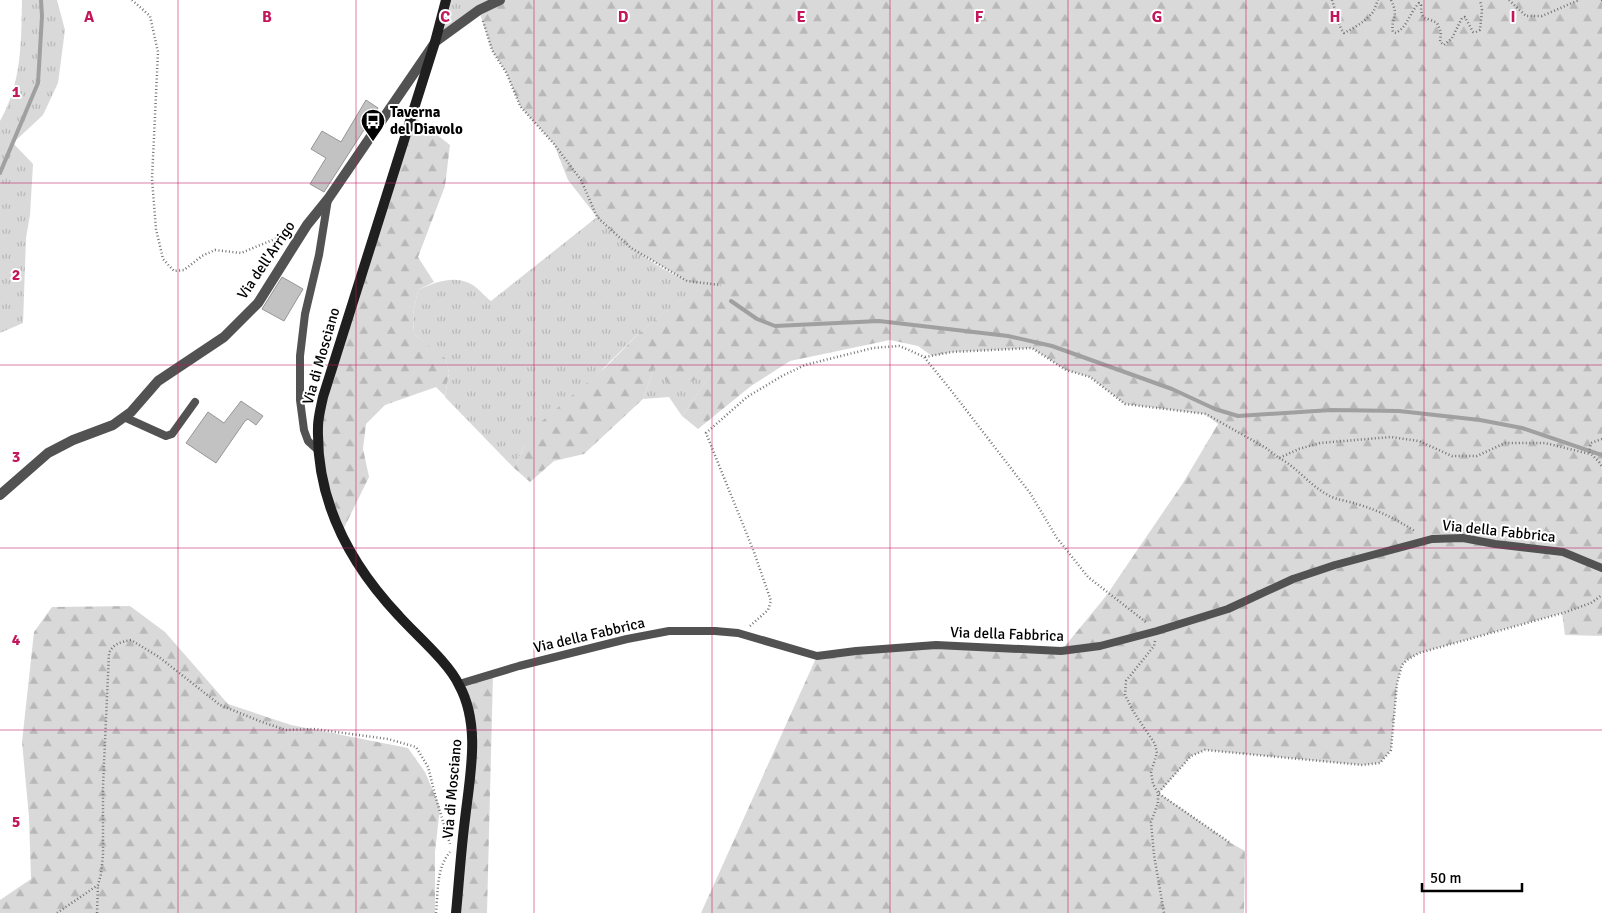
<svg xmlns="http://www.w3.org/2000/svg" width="1602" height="913" font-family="Signika,sans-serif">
  <defs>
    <pattern id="grass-tufts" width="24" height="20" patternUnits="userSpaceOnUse" patternTransform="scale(1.25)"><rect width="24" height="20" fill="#d9d9d9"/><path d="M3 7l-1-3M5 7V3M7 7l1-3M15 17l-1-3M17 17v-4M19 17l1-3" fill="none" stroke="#b8b8b8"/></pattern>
    <pattern id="forest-firs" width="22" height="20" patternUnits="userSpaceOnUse" patternTransform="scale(1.25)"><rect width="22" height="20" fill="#d9d9d9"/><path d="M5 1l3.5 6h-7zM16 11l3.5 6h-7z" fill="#b8b8b8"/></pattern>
  </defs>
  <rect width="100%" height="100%" fill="#fff"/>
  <!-- grass -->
  <g fill="url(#grass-tufts)">
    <path d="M22,0H57L65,30L58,83L43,115L13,143L33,164L30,215L26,238L23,323L0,333V121C22,82 21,44 22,0Z"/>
    <polygon points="446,0 500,0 435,42"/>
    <path d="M597,217C626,243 663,277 702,284L638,334L524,447L514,468L445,397L449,373L446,360L414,334L413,314L418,290C433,283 452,275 469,283C477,286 484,296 491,301Z"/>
    <polygon points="655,366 713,371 682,416 669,397 643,399"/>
  </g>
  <!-- forest -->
  <g fill="url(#forest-firs)">
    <polygon points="500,0 1602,0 1602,636 1565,635 1562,613 1419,653 1407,660 1402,665 1397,684 1391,750 1380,763 1362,765 1205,750 1191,756 1159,793 1229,842 1245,851 1244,913 701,913 817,656 936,645 1061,651 1106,596 1183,483 1218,424 1205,414 1125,404 1090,377 1066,370 1032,348 952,352 932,356 918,346 890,340 790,361 751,386 698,429 682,416 712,372 673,390 655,366 643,399 584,454 554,461 530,482 514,468 524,447 542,421 608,365 638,334 701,284 687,281 631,248 597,217 568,180 554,144 520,106 507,74 492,50 479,11"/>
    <polygon points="412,115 450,145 445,186 418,257 434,282 418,290 413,314 414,334 446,359 449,373 445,396 436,387 385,405 366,424 363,449 369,477 341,534 333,519 318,425"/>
    <polygon points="130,606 165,632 228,704 291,725 408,748 425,772 440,807 435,852 435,913 0,913 0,900 31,879 29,817 22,742 34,632 52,607"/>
    <polygon points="493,674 487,913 456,913 471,754 459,684"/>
  </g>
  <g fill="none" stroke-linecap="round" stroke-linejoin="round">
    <!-- stream -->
    <g stroke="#a0a0a0" stroke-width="4">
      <polyline points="0,173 38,83 42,16 41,0"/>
      <polyline points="731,301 757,319 775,326 879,321 1008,336 1052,346 1172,389 1215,409 1238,416 1331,410 1399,411 1480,420 1522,428 1602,455"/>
    </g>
  </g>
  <!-- building -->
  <g fill="#c2c2c2" stroke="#969696">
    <polygon points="366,100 378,108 324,192 310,184 326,158 311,149 322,131 341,142"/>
    <polygon points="282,277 303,289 284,321 262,309"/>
    <polygon points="241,401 263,416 256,425 248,419 245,421 216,463 186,443 208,412 224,423"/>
  </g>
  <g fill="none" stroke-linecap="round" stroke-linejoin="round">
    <!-- path -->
    <g stroke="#747474" stroke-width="2.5" stroke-dasharray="1 2.5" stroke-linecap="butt">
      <polyline points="132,0 150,16 158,52 152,179 156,229 163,259 174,271 184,270 202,256 215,250 241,253 287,234"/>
      <path d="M1332,0L1341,29L1344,33C1354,28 1366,21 1373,12C1375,9 1376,4 1378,0"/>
      <path d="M1391,0C1400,18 1390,18 1393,32L1396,33C1408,26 1410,12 1419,3L1421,5C1421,22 1425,16 1437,23L1441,32L1440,42L1444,45L1452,38L1462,18L1465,17L1473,32H1476L1480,30L1482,10L1480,0"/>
      <polyline points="1509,0 1526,16 1542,16 1579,0"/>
      <polyline points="1601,0 1602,0"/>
      <polyline points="483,21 492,50 507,74 520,106 554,144 581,180 597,217 631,248 687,281 721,285"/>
      <polyline points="925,357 952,352 1032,348 1066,370 1090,377 1125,404 1206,414 1266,448 1279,458 1299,449 1320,443 1391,437 1419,441 1452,456 1477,456 1505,443 1545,443 1590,454"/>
      <polyline points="1602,439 1591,443 1589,452 1599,462 1602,467"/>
      <path d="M1279,458C1297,467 1309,485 1328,495C1336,500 1348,501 1357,504C1380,511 1396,519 1416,532"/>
      <polyline points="750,626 768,610 771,601 754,552 706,433 747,397 782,376 805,365 873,348 899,346 909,350 924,357 950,389 1030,493 1057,538 1088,577 1147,623"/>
      <polyline points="1155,641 1154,646 1126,681 1125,695 1133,711 1155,744 1157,753 1151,772 1153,784 1158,793 1158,803 1151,822 1154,855 1164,913"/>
      <polyline points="1229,842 1158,793 1191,756 1205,750 1362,765 1380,763 1391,750 1397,684 1402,665 1407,660 1419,653 1563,613 1591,603 1602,595"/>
      <path d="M57,913L98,885L101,874L103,855V786L109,653C114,643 121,642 131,640L159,657L220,705L262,722L286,730L314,729L388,739L416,747L428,767L437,802L450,844"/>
      <polyline points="97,913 98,885"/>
      <path d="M436,913C438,894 436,868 450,852"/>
    </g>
    <!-- service -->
    <g stroke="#525252" stroke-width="8">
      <polyline points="124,417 166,436 172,434 195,402"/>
      <polyline points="319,451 308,441 304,430 300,400 300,356 305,314 319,255 328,199"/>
      <polyline points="459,684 519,666 627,639 669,631 715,631 738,633 817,656 856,651 936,645 1061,651 1100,646 1157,631 1228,609 1293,579 1335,565 1432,539 1463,538 1495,544 1563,552 1602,568"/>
    </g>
    <!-- minor -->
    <polyline stroke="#525252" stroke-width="10" points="0,495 48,453 73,440 113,425 131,412 158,381 224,337 258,303 307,225 328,199 434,44"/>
    <!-- tertiary -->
    <polyline stroke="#525252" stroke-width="10" points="435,42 479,10 500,0"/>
    <!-- secondary -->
    <path stroke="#1f1f1f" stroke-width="10" d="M446,0L435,42L323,397C321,407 318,417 318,427C316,501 350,564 399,616C417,636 448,662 459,685C481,725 470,775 465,819C461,850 459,882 456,913"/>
  </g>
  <!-- grid -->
  <path fill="none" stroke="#c2185b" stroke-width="1" stroke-opacity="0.55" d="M178,0V913M356,0V913M534,0V913M712,0V913M890,0V913M1068,0V913M1246,0V913M1424,0V913M0,183H1602M0,365H1602M0,548H1602M0,730H1602"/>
  <!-- icons -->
  <defs>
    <symbol id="bus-pin" viewBox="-11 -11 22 30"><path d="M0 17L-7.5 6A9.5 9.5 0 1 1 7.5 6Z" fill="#000" stroke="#fff"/><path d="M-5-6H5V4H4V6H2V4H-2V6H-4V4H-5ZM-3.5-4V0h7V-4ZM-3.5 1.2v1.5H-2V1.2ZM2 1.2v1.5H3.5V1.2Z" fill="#fff"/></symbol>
  </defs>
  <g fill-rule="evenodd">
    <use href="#bus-pin" x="359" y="107" width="28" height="38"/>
  </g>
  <g text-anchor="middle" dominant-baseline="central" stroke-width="4" stroke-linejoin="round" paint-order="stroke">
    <!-- poi labels -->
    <g font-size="15" font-weight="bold" fill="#000" stroke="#fff" text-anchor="start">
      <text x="390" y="112">Taverna<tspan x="390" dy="17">del Diavolo</tspan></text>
    </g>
    <!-- street labels -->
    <g font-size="15" fill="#000" stroke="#fff">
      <text transform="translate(266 260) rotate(-56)">Via dell'Arrigo</text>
      <text transform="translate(321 356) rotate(-74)">Via di Mosciano</text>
      <text transform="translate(1499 531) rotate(6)">Via della Fabbrica</text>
      <text transform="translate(1007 634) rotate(2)">Via della Fabbrica</text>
      <text transform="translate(589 635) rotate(-13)">Via della Fabbrica</text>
      <text transform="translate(452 789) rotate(-85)">Via di Mosciano</text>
    </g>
  </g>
  <g font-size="16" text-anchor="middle" font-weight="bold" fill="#c2185b" stroke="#fff" stroke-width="4" stroke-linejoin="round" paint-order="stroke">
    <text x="89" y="22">A</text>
    <text x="267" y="22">B</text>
    <text x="445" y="22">C</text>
    <text x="623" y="22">D</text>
    <text x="801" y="22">E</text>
    <text x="979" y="22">F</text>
    <text x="1157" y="22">G</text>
    <text x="1335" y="22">H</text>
    <text x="1513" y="22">I</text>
    <text x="16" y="97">1</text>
    <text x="16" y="280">2</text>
    <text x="16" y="462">3</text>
    <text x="16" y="645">4</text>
    <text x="16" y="827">5</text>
  </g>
  <!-- scale -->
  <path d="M1422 883v8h100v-8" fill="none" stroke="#000000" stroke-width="2.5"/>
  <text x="1430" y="883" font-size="15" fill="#000000" stroke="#ffffff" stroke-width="4" paint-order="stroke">50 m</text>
</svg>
